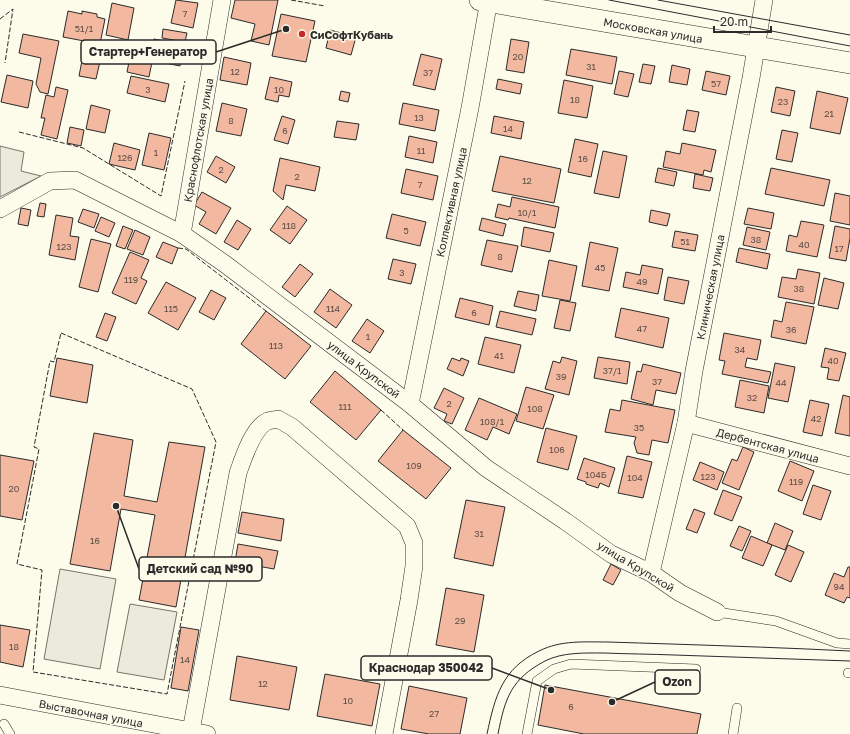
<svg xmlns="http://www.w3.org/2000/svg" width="850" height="734" font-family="'Golos Text',sans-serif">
  <rect width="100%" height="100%" fill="#fdfbea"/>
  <!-- green -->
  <g fill="#ecebdb" stroke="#74746e">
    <polygon points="60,569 116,579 100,669 44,659"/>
    <polygon points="130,604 177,612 164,680 117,672"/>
  </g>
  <!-- parking -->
  <polygon fill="#eceadb" stroke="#74746e" points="0,146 24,152 21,171 41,176 0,197"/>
  <!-- building -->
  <g fill="#f2b8a0" stroke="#2b2b2b">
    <polygon points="176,0 198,3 193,28 171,23"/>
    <polygon points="235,0 278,0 269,45 251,41 255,24 231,18"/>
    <polygon points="112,3 134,8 128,40 106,35"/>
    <polygon points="68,11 82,14 82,11 97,14 97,17 105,19 100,44 63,37"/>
    <polygon points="281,14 315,21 306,62 272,56"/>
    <polygon points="163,29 187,33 185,42 162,38"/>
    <polygon points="330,30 356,37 351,55 326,48"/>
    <polygon points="23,34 59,41 48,94 40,92 36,84 41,58 19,53"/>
    <polygon points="154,39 184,45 180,66 150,60"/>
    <polygon points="511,39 529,42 524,73 506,70"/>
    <polygon points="85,45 103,48 96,79 79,76"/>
    <polygon points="571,49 617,57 612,84 566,75"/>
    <polygon points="421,54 442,59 435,90 413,85"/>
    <polygon points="130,57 152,62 149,77 127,72"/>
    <polygon points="224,57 251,63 247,85 220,80"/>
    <polygon points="643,64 655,66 651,84 639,82"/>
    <polygon points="672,65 690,69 687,85 669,82"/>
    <polygon points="619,71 634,74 628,97 614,94"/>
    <polygon points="706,71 730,76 726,95 702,90"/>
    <polygon points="7,75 33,81 28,108 1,102"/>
    <polygon points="131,76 169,84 165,102 127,93"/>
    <polygon points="270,77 292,82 289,97 279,95 278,102 265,99"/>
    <polygon points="498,79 522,84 520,94 496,89"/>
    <polygon points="564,80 593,86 587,118 558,113"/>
    <polygon points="56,87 68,90 57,139 41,135 45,118 41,118 46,95 54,97"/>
    <polygon points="776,87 795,91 790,116 771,112"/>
    <polygon points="341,91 350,93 348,102 339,100"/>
    <polygon points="817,91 848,98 840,134 810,128"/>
    <polygon points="222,103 247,109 241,136 216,131"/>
    <polygon points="403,103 439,110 435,131 399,124"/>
    <polygon points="91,105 110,110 105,133 86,129"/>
    <polygon points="687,110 699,112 695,132 683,130"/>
    <polygon points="282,116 295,120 288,144 274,140"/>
    <polygon points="494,116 524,122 521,139 491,133"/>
    <polygon points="337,121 359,124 356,140 334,137"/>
    <polygon points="70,127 84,130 81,146 67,143"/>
    <polygon points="782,130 798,133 792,162 776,159"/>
    <polygon points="149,133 171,138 164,170 142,165"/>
    <polygon points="409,136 437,142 433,163 405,157"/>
    <polygon points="575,139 598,144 591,177 568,172"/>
    <polygon points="114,143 140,150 135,170 109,164"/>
    <polygon points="682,143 716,150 711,172 704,170 703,175 663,167 666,151 680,154"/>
    <polygon points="603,151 627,156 619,198 594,193"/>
    <polygon points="216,156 235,167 226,183 207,172"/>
    <polygon points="500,156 561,169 554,203 492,191"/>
    <polygon points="280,158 320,167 315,191 286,185 283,200 273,191"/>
    <polygon points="658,168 677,172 674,186 655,182"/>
    <polygon points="771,168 830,180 824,206 765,194"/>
    <polygon points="406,169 438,176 433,200 401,193"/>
    <polygon points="695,174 713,178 710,191 693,188"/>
    <polygon points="202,192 231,208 216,234 199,224 206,212 194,205"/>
    <polygon points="835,193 850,196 850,225 830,221"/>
    <polygon points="512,197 559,207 555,228 509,218 508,220 495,217 498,204 510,207"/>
    <polygon points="40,203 46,204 44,217 37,216"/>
    <polygon points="287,206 307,220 290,244 270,230"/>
    <polygon points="21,208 31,210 28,226 18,224"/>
    <polygon points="748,208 774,213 771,229 744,224"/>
    <polygon points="83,209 99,214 94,228 78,222"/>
    <polygon points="651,210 670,214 667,226 649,222"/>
    <polygon points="392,214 426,222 420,246 386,238"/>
    <polygon points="56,215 73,218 70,236 79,237 75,260 49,255"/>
    <polygon points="101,217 115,223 109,237 95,231"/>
    <polygon points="482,218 506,224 503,236 479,230"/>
    <polygon points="237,220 251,229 238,250 224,242"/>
    <polygon points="801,221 824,225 817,257 786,251 789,235 797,237"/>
    <polygon points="123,226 133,230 125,249 116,246"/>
    <polygon points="835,226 850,229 850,238 846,261 829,258"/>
    <polygon points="524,227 554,233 550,252 521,246"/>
    <polygon points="747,227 770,232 766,250 743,245"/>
    <polygon points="135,230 150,237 143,255 127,249"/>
    <polygon points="675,231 698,235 695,251 672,247"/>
    <polygon points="91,239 111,244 98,292 79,287"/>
    <polygon points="487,240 518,246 512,272 481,265"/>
    <polygon points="163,242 178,248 172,264 156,257"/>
    <polygon points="590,242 618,248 609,291 582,286"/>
    <polygon points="739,248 770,254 767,269 736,262"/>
    <polygon points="130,252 149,260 141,278 147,281 136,304 112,293"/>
    <polygon points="393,259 416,264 411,284 388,279"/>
    <polygon points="549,260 577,266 570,301 542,296"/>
    <polygon points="300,264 313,274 295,297 282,287"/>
    <polygon points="642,265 663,269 658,294 623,287 626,272 640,275"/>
    <polygon points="798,269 820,273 814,304 778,297 782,277 796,279"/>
    <polygon points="668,277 689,281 684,304 664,300"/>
    <polygon points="824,278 844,283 838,309 818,305"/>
    <polygon points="166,282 196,298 178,330 148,313"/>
    <polygon points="330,289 352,305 336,328 314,312"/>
    <polygon points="211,290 226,298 214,320 199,312"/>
    <polygon points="518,291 539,295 536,311 514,306"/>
    <polygon points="460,298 493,306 489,325 455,317"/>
    <polygon points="560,300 576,303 570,331 554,328"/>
    <polygon points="786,302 814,307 806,344 771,337 774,320 782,322"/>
    <polygon points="621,308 669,318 663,348 615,337"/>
    <polygon points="266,311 311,346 285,379 241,344"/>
    <polygon points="500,311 536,319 532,335 496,327"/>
    <polygon points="105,313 116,317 107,341 96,337"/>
    <polygon points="367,319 384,331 370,353 352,341"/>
    <polygon points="724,333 761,340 757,360 747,358 745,367 771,372 768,383 722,374 725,361 719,360"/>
    <polygon points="485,337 521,345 514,373 478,364"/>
    <polygon points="825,348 846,353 839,381 827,379 829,368 821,367"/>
    <polygon points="562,357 577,361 569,395 545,389 553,361 560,363"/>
    <polygon points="598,357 630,362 627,384 594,378"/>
    <polygon points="57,358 93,365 87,403 50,396"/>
    <polygon points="452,358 460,361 461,358 469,361 463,376 447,369"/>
    <polygon points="775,363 795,367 788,402 768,398"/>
    <polygon points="643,364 681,373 676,394 656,390 653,405 631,399 637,371 641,372"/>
    <polygon points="335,371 381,410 356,440 310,402"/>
    <polygon points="740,380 769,386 764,413 735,407"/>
    <polygon points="526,387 554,395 543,429 516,421"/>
    <polygon points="444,388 464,398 452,424 444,421 447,414 434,408"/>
    <polygon points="843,395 850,397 850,436 835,433"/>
    <polygon points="479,398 517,414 509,434 493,427 487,440 465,430"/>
    <polygon points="622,400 675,410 668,443 652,440 649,455 637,453 634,443 636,437 605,432 610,409 620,411"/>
    <polygon points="810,400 829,404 822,436 803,432"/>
    <polygon points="546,428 577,436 568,470 537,462"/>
    <polygon points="403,430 451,468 426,499 378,461"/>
    <polygon points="94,433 133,440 124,496 157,502 169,442 205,447 176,607 139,600 155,515 121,509 110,571 70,564"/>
    <polygon points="743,447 754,452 739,490 722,483 732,459 737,461"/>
    <polygon points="0,455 34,461 22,520 0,516"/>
    <polygon points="627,456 652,462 643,498 618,493"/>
    <polygon points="584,458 615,468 609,487 600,483 598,488 586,484 586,482 577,479"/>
    <polygon points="790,461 814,471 802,501 778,491"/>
    <polygon points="700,462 724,472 717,490 693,480"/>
    <polygon points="813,485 831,491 821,520 803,514"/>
    <polygon points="723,490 742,497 732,521 714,514"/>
    <polygon points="466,500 505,507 493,566 454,558"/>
    <polygon points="694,509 705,513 697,533 686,529"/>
    <polygon points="242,512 284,519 281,541 238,533"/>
    <polygon points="775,523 793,531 785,550 767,543"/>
    <polygon points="739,526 751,531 742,551 730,546"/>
    <polygon points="751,536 772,545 763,566 742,558"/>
    <polygon points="238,544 278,551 274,569 235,562"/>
    <polygon points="788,545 804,552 791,582 775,575"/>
    <polygon points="611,564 621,570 613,585 603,580"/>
    <polygon points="848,567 850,567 850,598 847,597 844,603 825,595 834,573 844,577"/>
    <polygon points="446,588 484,595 474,652 436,645"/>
    <polygon points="0,625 30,630 23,667 0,662"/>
    <polygon points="181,627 199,630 188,691 171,688"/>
    <polygon points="237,656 297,667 289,710 230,700"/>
    <polygon points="325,674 380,684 372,726 317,716"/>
    <polygon points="545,685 701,714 697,734 584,734 538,725"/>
    <polygon points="409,686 467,698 460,734 429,734 401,729"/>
  </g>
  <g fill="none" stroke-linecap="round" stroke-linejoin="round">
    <defs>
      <g id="service">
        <polyline points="717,612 776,621 837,643 850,644"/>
        <polyline points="848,673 850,673"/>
        <polyline points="4,724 10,734"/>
        <polyline points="527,734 537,681 554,669 571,664 696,669"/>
        <polyline points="733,734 737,708"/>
      </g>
      <g id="minor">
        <polyline points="0,209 50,181 75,180 182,234 225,264 410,404 486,468 565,521 611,554 651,573 680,593 717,612"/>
        <polyline points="182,234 222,0"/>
        <polyline points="410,404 470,108 489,0"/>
        <polyline points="686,423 850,466"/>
        <polyline points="651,573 686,423 694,371 751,78 764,0"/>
        <polyline points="0,695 207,734"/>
        <path d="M191,731L238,473C243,459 253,427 268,421C271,420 275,420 278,419L292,427L407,526L414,543V566L409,600L384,734"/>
      </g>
      <polyline id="tertiary" points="480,0 850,63"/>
    </defs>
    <!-- service casing -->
    <use href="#service" stroke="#2b2b2b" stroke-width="10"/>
    <!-- minor casing -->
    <use href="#minor" stroke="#2b2b2b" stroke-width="18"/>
    <!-- tertiary casing -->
    <use href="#tertiary" stroke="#2b2b2b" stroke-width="22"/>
    <!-- service -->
    <use href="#service" stroke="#fdfbea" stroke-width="9"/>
    <!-- minor -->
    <use href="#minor" stroke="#fdfbea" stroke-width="17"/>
    <!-- tertiary -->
    <use href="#tertiary" stroke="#fdfbea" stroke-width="21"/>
    <!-- tram -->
    <g stroke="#2b2b2b" stroke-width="1">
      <polyline points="609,0 850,46"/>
      <polyline points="658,0 850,35"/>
      <path d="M487,734C495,696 502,669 539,651C561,640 584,642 608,642C629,643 650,643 671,644C731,646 790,648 850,651"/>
      <path d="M498,734C505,698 511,679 545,661C563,652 584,653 604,653C628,654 651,654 674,655C733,657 791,659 850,661"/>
    </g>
    <!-- fence -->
    <g stroke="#2b2b2b" stroke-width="1" stroke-dasharray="5 2" stroke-linecap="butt">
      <polyline points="291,0 325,6"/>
      <polyline points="0,19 13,9 5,63"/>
      <polyline points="19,132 83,148 161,196 185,81"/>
      <polyline points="178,248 186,249 266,311"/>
      <polygon points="61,333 192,389 216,442 167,694 33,672 42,570 17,564 39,449 34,447 50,361 54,362"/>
      <polyline points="381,410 403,430"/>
    </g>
  </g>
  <!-- markers -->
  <circle fill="#c62828" stroke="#fdfbea" stroke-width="1.5" cx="302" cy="34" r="4"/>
  <g text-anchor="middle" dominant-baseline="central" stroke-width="3" stroke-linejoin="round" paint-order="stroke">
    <!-- number labels -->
    <g font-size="9" fill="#5d4e48">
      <text x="185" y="13">7</text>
      <text x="84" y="28">51/1</text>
      <text x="518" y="56">20</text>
      <text x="591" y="66">31</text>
      <text x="235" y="71">12</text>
      <text x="428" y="72">37</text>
      <text x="716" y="83">57</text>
      <text x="148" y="89">3</text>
      <text x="279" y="89">10</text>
      <text x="575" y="99">18</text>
      <text x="783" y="101">23</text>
      <text x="829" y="113">21</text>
      <text x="419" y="117">13</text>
      <text x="231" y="120">8</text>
      <text x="508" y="128">14</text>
      <text x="285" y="130">6</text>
      <text x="421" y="150">11</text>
      <text x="156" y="152">1</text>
      <text x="125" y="157">126</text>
      <text x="583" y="158">16</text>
      <text x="221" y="169">2</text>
      <text x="297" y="176">2</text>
      <text x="527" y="180">12</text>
      <text x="420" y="184">7</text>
      <text x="527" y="212">10/1</text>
      <text x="289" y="225">118</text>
      <text x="406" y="230">5</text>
      <text x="756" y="239">38</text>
      <text x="685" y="241">51</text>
      <text x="804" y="244">40</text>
      <text x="64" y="246">123</text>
      <text x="839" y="248">17</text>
      <text x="500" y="256">8</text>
      <text x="600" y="267">45</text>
      <text x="402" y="272">3</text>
      <text x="131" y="279">119</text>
      <text x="642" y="281">49</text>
      <text x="799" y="288">38</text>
      <text x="171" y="308">115</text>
      <text x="333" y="308">114</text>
      <text x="474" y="312">6</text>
      <text x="642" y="328">47</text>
      <text x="791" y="329">36</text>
      <text x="368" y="336">1</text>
      <text x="276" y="345">113</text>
      <text x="740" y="349">34</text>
      <text x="499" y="355">41</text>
      <text x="833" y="360">40</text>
      <text x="612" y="370">37/1</text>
      <text x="561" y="376">39</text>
      <text x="657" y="381">37</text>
      <text x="781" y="382">44</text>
      <text x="752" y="397">32</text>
      <text x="449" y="403">2</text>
      <text x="345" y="406">111</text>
      <text x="535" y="408">108</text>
      <text x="816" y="418">42</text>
      <text x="492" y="421">108/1</text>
      <text x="639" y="427">35</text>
      <text x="557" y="449">106</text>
      <text x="414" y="465">109</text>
      <text x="596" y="474">104Б</text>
      <text x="708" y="476">123</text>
      <text x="635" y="477">104</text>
      <text x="796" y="481">119</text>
      <text x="14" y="488">20</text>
      <text x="479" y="533">31</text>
      <text x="95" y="540">16</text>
      <text x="839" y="586">94</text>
      <text x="460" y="620">29</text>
      <text x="14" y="646">18</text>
      <text x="185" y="659">14</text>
      <text x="263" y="683">12</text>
      <text x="348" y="700">10</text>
      <text x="571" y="706">6</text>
      <text x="434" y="713">27</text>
    </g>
    <!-- street labels -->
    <g font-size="11" fill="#2b2b2b" stroke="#fdfbea">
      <text transform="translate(653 30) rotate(10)">Московская улица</text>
      <text transform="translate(198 140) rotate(-80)">Краснофлотская улица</text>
      <text transform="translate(451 202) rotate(-78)">Коллективная улица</text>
      <text transform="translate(710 287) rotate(-79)">Клиническая улица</text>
      <text transform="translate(364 369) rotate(37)">улица Крупской</text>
      <text transform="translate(768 445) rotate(15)">Дербентская улица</text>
      <text transform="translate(636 566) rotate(31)">улица Крупской</text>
      <text transform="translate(91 713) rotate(11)">Выставочная улица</text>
    </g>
    <!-- poi labels -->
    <g font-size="11" font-weight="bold" fill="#2b2b2b" stroke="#fdfbea" text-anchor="start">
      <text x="310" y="34">СиСофтКубань</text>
    </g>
  </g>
  <!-- callouts -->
  <path fill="none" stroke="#2b2b2b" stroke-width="1.5" d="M286 29L216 52M116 506L139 569M551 690L492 668M612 702L655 682"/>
  <g fill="#2b2b2b" stroke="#fdfbea" stroke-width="1.5">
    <circle cx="286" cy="29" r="4"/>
    <circle cx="116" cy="506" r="4"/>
    <circle cx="551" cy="690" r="4"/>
    <circle cx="612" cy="702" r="4"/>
  </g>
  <g fill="#fdfbea" stroke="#2b2b2b" stroke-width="1.5">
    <rect x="81" y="40" width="135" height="24" rx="4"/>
    <rect x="139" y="557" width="123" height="24" rx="4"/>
    <rect x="361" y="656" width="131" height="24" rx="4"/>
    <rect x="655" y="670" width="45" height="24" rx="4"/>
  </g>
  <g font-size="12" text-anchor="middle" font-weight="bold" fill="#2b2b2b">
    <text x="148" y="56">Стартер+Генератор</text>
    <text x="200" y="573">Детский сад №90</text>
    <text x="426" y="672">Краснодар 350042</text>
    <text x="677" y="686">Ozon</text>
  </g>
  <!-- scale -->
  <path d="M714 26v6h57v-6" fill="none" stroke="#2b2b2b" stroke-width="2"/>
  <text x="720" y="26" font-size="12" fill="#2b2b2b" stroke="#fdfbea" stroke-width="3" paint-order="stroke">20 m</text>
</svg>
